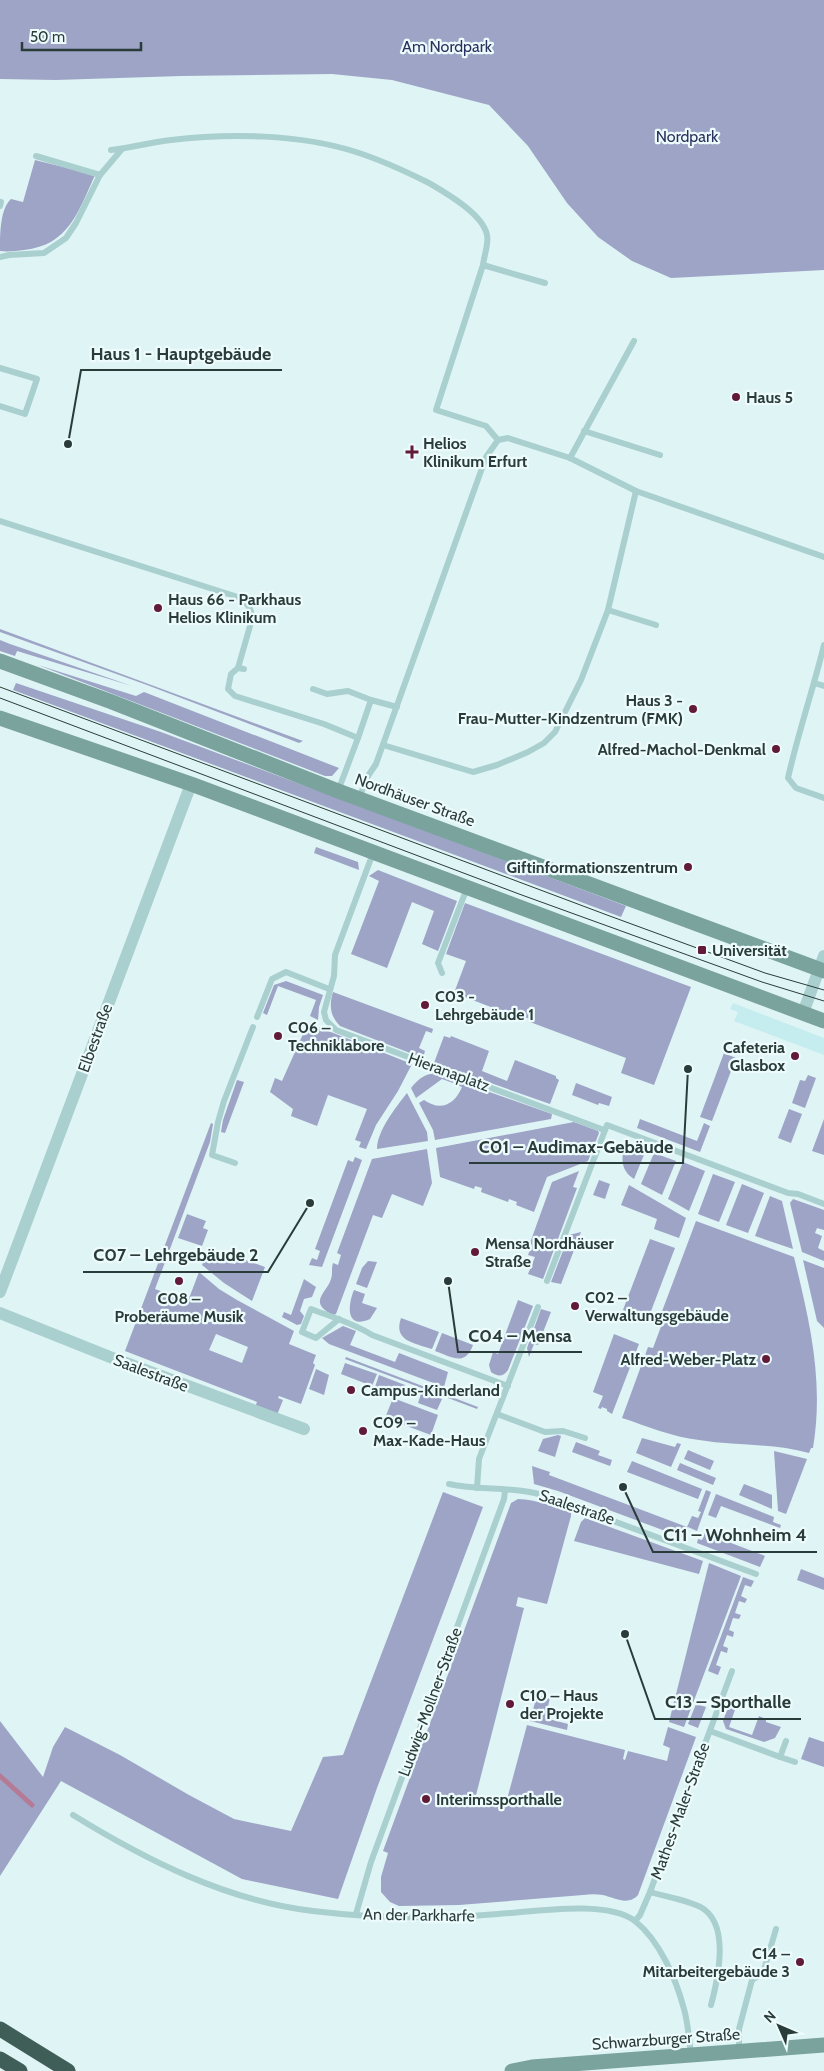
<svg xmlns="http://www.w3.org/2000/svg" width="824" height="2071" font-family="Cabin,sans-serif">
  <rect width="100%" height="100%" fill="#dff4f5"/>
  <!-- green -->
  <g fill="#9da4c6" fill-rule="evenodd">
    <polygon points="0,0 824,0 824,270 671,278 632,261 598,237 567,203 528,146 489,105 392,80 332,74 181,76 56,80 0,79"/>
    <path d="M35,160L95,175C78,212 69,245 24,250C16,251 8,252 0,251C0,234 0,209 11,199L23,202Z"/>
    <polygon points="0,629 303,741 299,743 147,685 0,632"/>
    <polygon points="0,640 10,644 132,686 17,651 15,656 0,651"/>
    <polygon points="38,665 136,696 144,692 339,768 332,776 325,776"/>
    <polygon points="16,683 161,732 626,906 621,917 13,690"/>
    <polygon points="316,847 358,862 359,870 314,853"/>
    <polygon points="378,870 457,901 438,951 422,944 434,911 412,902 387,968 351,954 379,881 369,876"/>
    <polygon points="465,903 691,987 654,1085 621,1073 626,1058 530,1022 530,1019 505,1010 504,1012 454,993 466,961 446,954"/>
    <polygon points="286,981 323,995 319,1007 318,1020 310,1016 316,1000 278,986 267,1015 263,1013 274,985"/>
    <path d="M333,992L433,1029L432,1033L426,1031L419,1048L425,1051L423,1058L340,1026C330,1016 329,1005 333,992Z"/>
    <polygon points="308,1023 412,1064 398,1091 376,1125 366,1149 359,1147 361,1142 355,1140 367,1109 328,1095 317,1126 291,1116 293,1109 270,1092 275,1078 282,1081"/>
    <polygon points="444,1036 450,1038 451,1036 489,1051 482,1071 507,1081 515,1060 556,1076 556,1078 559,1080 550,1104 434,1063"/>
    <polygon points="724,1053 736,1058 712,1121 700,1117"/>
    <path d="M439,1073L454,1079L453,1083L442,1079L416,1098L411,1088C419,1078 426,1073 439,1073Z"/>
    <polygon points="808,1075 816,1078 805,1108 792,1103 800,1080 805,1081"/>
    <polygon points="237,1080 244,1082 225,1133 221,1132 223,1120"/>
    <path d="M458,1081L552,1114L551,1119L435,1140L433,1130L419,1103L424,1100C441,1112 455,1104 462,1087L457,1085Z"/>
    <polygon points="576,1083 612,1097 609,1106 599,1103 598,1105 572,1095"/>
    <path d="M407,1093L427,1132L428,1141L377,1149C377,1131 396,1107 407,1093Z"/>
    <polygon points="789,1109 802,1114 791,1143 778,1138"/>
    <polygon points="640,1119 697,1141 704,1123 710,1126 700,1152 637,1128"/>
    <polygon points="824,1119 824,1155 812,1151"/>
    <polygon points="574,1122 598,1131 599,1133 588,1161 547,1177 534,1212 516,1205 517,1202 509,1199 508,1202 481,1192 482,1188 475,1186 474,1189 440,1177 436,1148"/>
    <path d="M211,1123L213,1124L210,1142L155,1289L188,1301L199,1272L219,1289L237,1300L294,1331L289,1344L316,1355L313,1363L315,1365L301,1404L279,1396L278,1398L283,1400L277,1415L255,1407L257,1402L125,1351ZM216,1334L248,1347L242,1363L209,1350Z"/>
    <path d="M625,1141L646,1150L634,1179C619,1169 622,1157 625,1141Z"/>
    <path d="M427,1149L432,1183L423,1206L392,1194L382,1218L373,1215L336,1314L333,1315C307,1302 327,1293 331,1279C333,1273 331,1269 333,1263L338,1265L341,1255L337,1253L372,1159Z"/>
    <polygon points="654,1153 676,1161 662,1195 641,1184"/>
    <polygon points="355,1157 362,1160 322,1267 309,1265 312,1258 317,1260 320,1251 315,1249 348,1160 353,1162"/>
    <polygon points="683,1162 705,1171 689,1211 668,1199"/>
    <polygon points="579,1171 573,1187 577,1188 543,1279 528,1274 535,1257 528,1255 532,1245 530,1243 552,1182"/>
    <polygon points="713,1174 735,1182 719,1222 698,1214"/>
    <polygon points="599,1180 610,1184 605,1199 593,1195"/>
    <polygon points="742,1184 764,1193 748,1233 726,1225"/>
    <polygon points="629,1185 686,1218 679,1238 654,1229 657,1219 621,1205"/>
    <polygon points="770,1196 782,1201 793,1249 755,1236"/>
    <polygon points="793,1199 824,1210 824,1230 817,1228 815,1233 822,1236 818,1248 824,1251 824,1261 802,1252 790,1203"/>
    <polygon points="187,1214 206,1221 203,1228 208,1230 202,1246 178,1238"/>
    <path d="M696,1221L794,1257C810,1323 824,1381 813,1448H811L809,1453C773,1443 736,1446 699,1440C672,1437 647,1426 622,1418L648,1347L653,1348L662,1324L658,1322Z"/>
    <polygon points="581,1232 561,1284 551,1282 569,1235"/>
    <polygon points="650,1239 675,1248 648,1319 623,1310"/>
    <polygon points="206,1254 235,1264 238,1257 265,1267 252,1301 224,1283 202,1265"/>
    <polygon points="803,1260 824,1268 824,1328 817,1321"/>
    <polygon points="368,1261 377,1262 367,1288 356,1284 362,1268"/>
    <polygon points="304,1279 316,1287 312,1297 304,1299 300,1311 304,1316 301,1324 297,1325 282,1317 284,1312 291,1315"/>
    <path d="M354,1290L365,1294L362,1303L377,1308L370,1319C345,1330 348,1304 354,1290Z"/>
    <path d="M518,1300L533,1306L508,1370C503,1377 498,1377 491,1372L489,1365L493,1352L498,1354Z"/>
    <polygon points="541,1309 551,1312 538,1345 534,1344 529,1357 527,1348"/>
    <path d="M401,1318L439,1332L432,1349C414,1343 393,1341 401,1318Z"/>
    <polygon points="343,1326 356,1331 350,1345 395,1362 399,1353 448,1372 444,1387 329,1344 322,1338"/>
    <path d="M442,1333L473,1345C465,1367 452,1357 435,1351Z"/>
    <polygon points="614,1334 639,1344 612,1414 607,1411 607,1409 602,1407 601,1409 598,1408 603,1396 593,1392"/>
    <polygon points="346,1357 478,1407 477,1409 345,1359"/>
    <polygon points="345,1363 377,1374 372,1386 341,1374"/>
    <polygon points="316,1369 329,1375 324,1395 309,1389"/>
    <polygon points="379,1375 405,1385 401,1397 375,1387"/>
    <polygon points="422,1391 442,1399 437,1410 418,1403"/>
    <polygon points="393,1398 438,1415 431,1435 385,1418"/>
    <polygon points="558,1435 561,1436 555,1457 538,1451 543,1439"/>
    <polygon points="642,1438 675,1447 677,1443 681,1444 671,1467 636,1453"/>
    <polygon points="576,1442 600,1451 598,1455 612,1460 610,1466 572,1452"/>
    <polygon points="688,1450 714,1461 710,1470 684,1459"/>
    <polygon points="774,1451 807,1459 786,1514 778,1511"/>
    <polygon points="632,1461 702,1489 698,1499 627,1472"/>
    <polygon points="680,1463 716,1478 713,1485 677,1470"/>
    <polygon points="532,1466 550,1472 549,1475 687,1527 692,1516 698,1518 701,1512 698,1511 706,1490 711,1492 697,1531 688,1527 684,1538 558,1491 534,1484"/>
    <polygon points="744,1484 772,1495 772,1509 739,1495"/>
    <polygon points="443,1492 483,1507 377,1788 338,1899 242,1879 61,1781 0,1876 0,1721 43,1777 53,1747 65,1727 120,1755 189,1795 234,1819 291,1831 323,1757 343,1755"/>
    <polygon points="716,1494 774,1517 773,1522 781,1525 780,1528 721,1506 716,1518 708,1515"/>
    <path d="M518,1499C537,1500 553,1506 571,1512V1516L547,1604L518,1597L516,1606L524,1608L475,1799L505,1807L527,1725L625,1750L623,1759L625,1760L628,1751L667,1761L670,1748L663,1745L668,1727L696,1737L638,1895C628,1906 615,1898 603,1895C596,1894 590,1894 583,1895L459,1905L399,1906L390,1902L381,1892V1877L388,1853L383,1851L511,1503Z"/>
    <polygon points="585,1518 703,1561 699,1574 574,1541 581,1522"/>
    <polygon points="706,1530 711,1532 710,1535 765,1556 760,1567 697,1543 698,1539 702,1540"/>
    <polygon points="709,1563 741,1576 684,1727 669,1722"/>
    <polygon points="801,1569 824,1578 824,1590 797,1580"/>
    <polygon points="743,1577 754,1581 751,1587 745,1585 741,1596 747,1599 745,1603 739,1601 735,1613 741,1615 739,1619 733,1618 729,1630 734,1632 733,1637 727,1635 723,1646 728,1648 727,1653 721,1651 716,1665 721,1667 718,1675 708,1671"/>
    <polygon points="537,1695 550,1698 545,1718 568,1724 567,1730 530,1721"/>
    <polygon points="731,1699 735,1701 733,1705 736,1707 729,1727 752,1735 759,1716 766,1719 766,1722 781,1727 775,1738 764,1742 726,1729 723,1721"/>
    <polygon points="696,1704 706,1707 698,1728 688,1724"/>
    <polygon points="809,1737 824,1742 824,1767 801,1759"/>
  </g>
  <!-- plaza -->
  <polygon fill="#c5ecee" points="733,1003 824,1038 824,1055 734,1021 738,1012 730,1009"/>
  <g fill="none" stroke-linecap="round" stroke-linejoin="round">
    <!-- stream -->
    <polyline stroke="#b57b96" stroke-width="5" points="0,1776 32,1805"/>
    <!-- lane -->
    <g stroke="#a9cfce" stroke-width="6">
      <path d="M111,150C131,148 151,142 171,140C229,133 300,134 356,152C381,160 405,171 429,183C446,193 483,214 487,235C489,243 484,256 483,265"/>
      <polyline points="36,156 100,175"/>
      <polyline points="0,206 1,202"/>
      <polyline points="0,257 9,255 44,253 66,238 76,223 100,175 122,149"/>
      <polyline points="0,368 37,379 25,414 0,406"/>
      <polyline points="584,431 660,455"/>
      <polyline points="498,440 486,426 436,410 483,265 545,283"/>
      <polyline points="570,458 634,341"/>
      <path d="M0,521L241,598C248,605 252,609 252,619L238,668"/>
      <polyline points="608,610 656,625"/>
      <path d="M824,645C813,690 798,733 788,778L796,788L824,798"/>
      <polyline points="244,669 238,668 231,674 228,689 235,696 324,724 358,738 338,791"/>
      <polyline points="814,683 824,686"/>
      <polyline points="313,689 327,694 348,691 371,700 358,738"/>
      <polyline points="371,700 397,707"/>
      <polyline points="383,745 473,772 497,765 528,752 544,743 555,732 581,680 608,610 636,491"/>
      <polyline points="359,798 368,776 376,764 486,457 498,440 508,438 570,458 636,491 824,557"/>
      <polyline points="373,853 335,955 334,976 324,1012 326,1020 336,1030 604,1130"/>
      <polyline points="442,973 438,963 467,888"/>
      <polyline points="257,1017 272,979 286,972 329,989"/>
      <polyline points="235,1163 212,1155 218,1122 224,1101 253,1027"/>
      <polyline points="547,1281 607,1125 788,1193 798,1194 824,1204"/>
      <path d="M339,1319L316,1338L302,1332L311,1309C332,1317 353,1323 372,1335L508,1386"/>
      <polyline points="497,1414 545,1432 563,1431 585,1438"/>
      <path d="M449,1484C481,1491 514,1486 546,1496L756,1574"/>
      <polyline points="477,1488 479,1459 538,1307"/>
      <polyline points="710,1731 780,1757 786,1741"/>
      <polyline points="780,1757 795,1762"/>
      <path d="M73,1815C146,1860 227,1901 313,1911C354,1916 396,1918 437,1917C457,1917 478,1916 498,1914C532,1912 607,1899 635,1921C660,1941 676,1979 684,2009C688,2023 689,2039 691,2054"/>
      <path d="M650,1892C663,1896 696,1902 705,1910C729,1929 718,1979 711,2005"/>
      <polyline points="356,1914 371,1862 504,1499 505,1490"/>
      <polyline points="635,1921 640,1915 650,1892 732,1671"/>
      <polyline points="739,2050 739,2029 752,1980 763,1973 776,1929"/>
    </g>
    <!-- street -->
    <g stroke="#a9cfce" stroke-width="12">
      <polyline points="803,1013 824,956"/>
      <polyline points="0,1292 191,784"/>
      <polyline points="0,1313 115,1359 304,1429"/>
    </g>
    <!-- secondary -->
    <g stroke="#7aa39e" stroke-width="15">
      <polyline points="0,661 112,702 338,791 824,971"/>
      <polyline points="0,718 191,784 824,1021"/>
      <polyline points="512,2071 532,2067 824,2045"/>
    </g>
    <!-- highway -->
    <g stroke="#405e58" stroke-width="15">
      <polyline points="0,2029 68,2071"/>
      <polyline points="0,2059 20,2071"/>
    </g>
    <!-- tram -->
    <g stroke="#2a3c39" stroke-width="1">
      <polyline points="0,687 607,915 765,973 824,990"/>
      <polyline points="0,698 519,894 762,982 824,1001"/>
    </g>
  </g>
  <!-- markers -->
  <g fill="#621a39" stroke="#edfbfc" stroke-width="2">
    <circle cx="736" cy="397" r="5"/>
    <path d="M409.5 444.5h5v5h5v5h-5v5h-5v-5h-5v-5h5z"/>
    <circle cx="158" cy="608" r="5"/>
    <circle cx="693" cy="709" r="5"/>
    <circle cx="776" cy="749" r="5"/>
    <circle cx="688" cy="867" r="5"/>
    <rect x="697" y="945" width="10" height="10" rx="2.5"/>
    <circle cx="425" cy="1005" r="5"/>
    <circle cx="278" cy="1036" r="5"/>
    <circle cx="795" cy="1056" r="5"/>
    <circle cx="475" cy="1252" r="5"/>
    <circle cx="179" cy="1281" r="5"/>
    <circle cx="575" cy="1306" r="5"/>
    <circle cx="766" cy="1359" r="5"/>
    <circle cx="351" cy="1390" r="5"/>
    <circle cx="363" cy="1431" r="5"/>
    <circle cx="510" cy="1704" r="5"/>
    <circle cx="426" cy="1799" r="5"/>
    <circle cx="800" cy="1962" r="5"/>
  </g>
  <g text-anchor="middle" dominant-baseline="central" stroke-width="4.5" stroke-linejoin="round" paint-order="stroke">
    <!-- park labels -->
    <g font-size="16" fill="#2b315d" stroke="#edfbfc">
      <text x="447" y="46">Am Nordpark</text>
      <text x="687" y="136">Nordpark</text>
    </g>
    <!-- poi labels -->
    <g font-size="16" font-weight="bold" fill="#2a3c39" stroke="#edfbfc" text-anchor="start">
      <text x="746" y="397">Haus 5</text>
      <text x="423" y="443">Helios<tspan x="423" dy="18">Klinikum Erfurt</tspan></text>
      <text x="168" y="599">Haus 66 - Parkhaus<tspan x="168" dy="18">Helios Klinikum</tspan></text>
      <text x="683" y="700" text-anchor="end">Haus 3 -<tspan x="683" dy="18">Frau-Mutter-Kindzentrum (FMK)</tspan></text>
      <text x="766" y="749" text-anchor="end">Alfred-Machol-Denkmal</text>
      <text x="678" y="867" text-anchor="end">Giftinformationszentrum</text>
      <text x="712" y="950">Universität</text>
      <text x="435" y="996">C03 -<tspan x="435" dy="18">Lehrgebäude 1</tspan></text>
      <text x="288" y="1027">C06 –<tspan x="288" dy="18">Techniklabore</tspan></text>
      <text x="785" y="1047" text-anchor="end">Cafeteria<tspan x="785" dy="18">Glasbox</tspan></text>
      <text x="485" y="1243">Mensa Nordhäuser<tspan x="485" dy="18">Straße</tspan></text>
      <text x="585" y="1297">C02 –<tspan x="585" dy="18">Verwaltungsgebäude</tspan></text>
      <text x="179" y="1298" text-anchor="middle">C08 –<tspan x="179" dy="18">Proberäume Musik</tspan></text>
      <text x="756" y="1359" text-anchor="end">Alfred-Weber-Platz</text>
      <text x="361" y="1390">Campus-Kinderland</text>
      <text x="373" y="1422">C09 –<tspan x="373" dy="18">Max-Kade-Haus</tspan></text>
      <text x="520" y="1695">C10 – Haus<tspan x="520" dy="18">der Projekte</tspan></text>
      <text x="436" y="1799">Interimssporthalle</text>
      <text x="790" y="1953" text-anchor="end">C14 –<tspan x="790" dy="18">Mitarbeitergebäude 3</tspan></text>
    </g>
    <!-- street labels -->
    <g font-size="16" fill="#2a3c39" stroke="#edfbfc">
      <text transform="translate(415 800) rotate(20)">Nordhäuser Straße</text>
      <text transform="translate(95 1038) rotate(-70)">Elbestraße</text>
      <text transform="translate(449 1072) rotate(20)">Hieranaplatz</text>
      <text transform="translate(151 1373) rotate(21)">Saalestraße</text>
      <text transform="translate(577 1507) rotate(19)">Saalestraße</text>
      <text transform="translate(430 1702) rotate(-70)">Ludwig-Mollner-Straße</text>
      <text transform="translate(680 1811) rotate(-70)">Mathes-Maler-Straße</text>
      <text transform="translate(419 1915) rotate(1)">An der Parkharfe</text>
      <text transform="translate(666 2039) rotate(-4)">Schwarzburger Straße</text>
    </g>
  </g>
  <!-- callouts -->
  <path fill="none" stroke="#2a3c39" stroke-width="2" d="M68 444L81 370H282M688 1069L683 1163H469M310 1203L268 1272H83M448 1281L458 1352H582M623 1487L653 1552H817M625 1634L655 1719H801"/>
  <g fill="#2a3c39" stroke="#edfbfc" stroke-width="2">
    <circle cx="68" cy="444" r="5"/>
    <circle cx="688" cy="1069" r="5"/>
    <circle cx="310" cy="1203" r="5"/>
    <circle cx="448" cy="1281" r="5"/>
    <circle cx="623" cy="1487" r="5"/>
    <circle cx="625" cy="1634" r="5"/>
  </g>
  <g font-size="18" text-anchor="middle" font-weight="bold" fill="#2a3c39" stroke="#edfbfc" stroke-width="4.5" stroke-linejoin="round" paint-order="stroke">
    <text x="181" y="360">Haus 1 - Hauptgebäude</text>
    <text x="576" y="1153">C01 – Audimax-Gebäude</text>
    <text x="176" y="1261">C07 – Lehrgebäude 2</text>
    <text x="520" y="1342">C04 – Mensa</text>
    <text x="735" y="1541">C11 – Wohnheim 4</text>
    <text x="728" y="1708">C13 – Sporthalle</text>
  </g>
  <!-- north arrow -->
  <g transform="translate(779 2026) rotate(315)" stroke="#edfbfc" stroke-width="4" paint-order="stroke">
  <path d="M0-4L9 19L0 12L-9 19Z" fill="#2a3c39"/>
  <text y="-8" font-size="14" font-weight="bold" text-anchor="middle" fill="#2a3c39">N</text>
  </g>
  <!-- scale -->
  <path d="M22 42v8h119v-8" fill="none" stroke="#2a3c39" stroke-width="2.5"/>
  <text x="30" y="42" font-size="15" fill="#2a3c39" stroke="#edfbfc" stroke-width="4" paint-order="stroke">50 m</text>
</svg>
